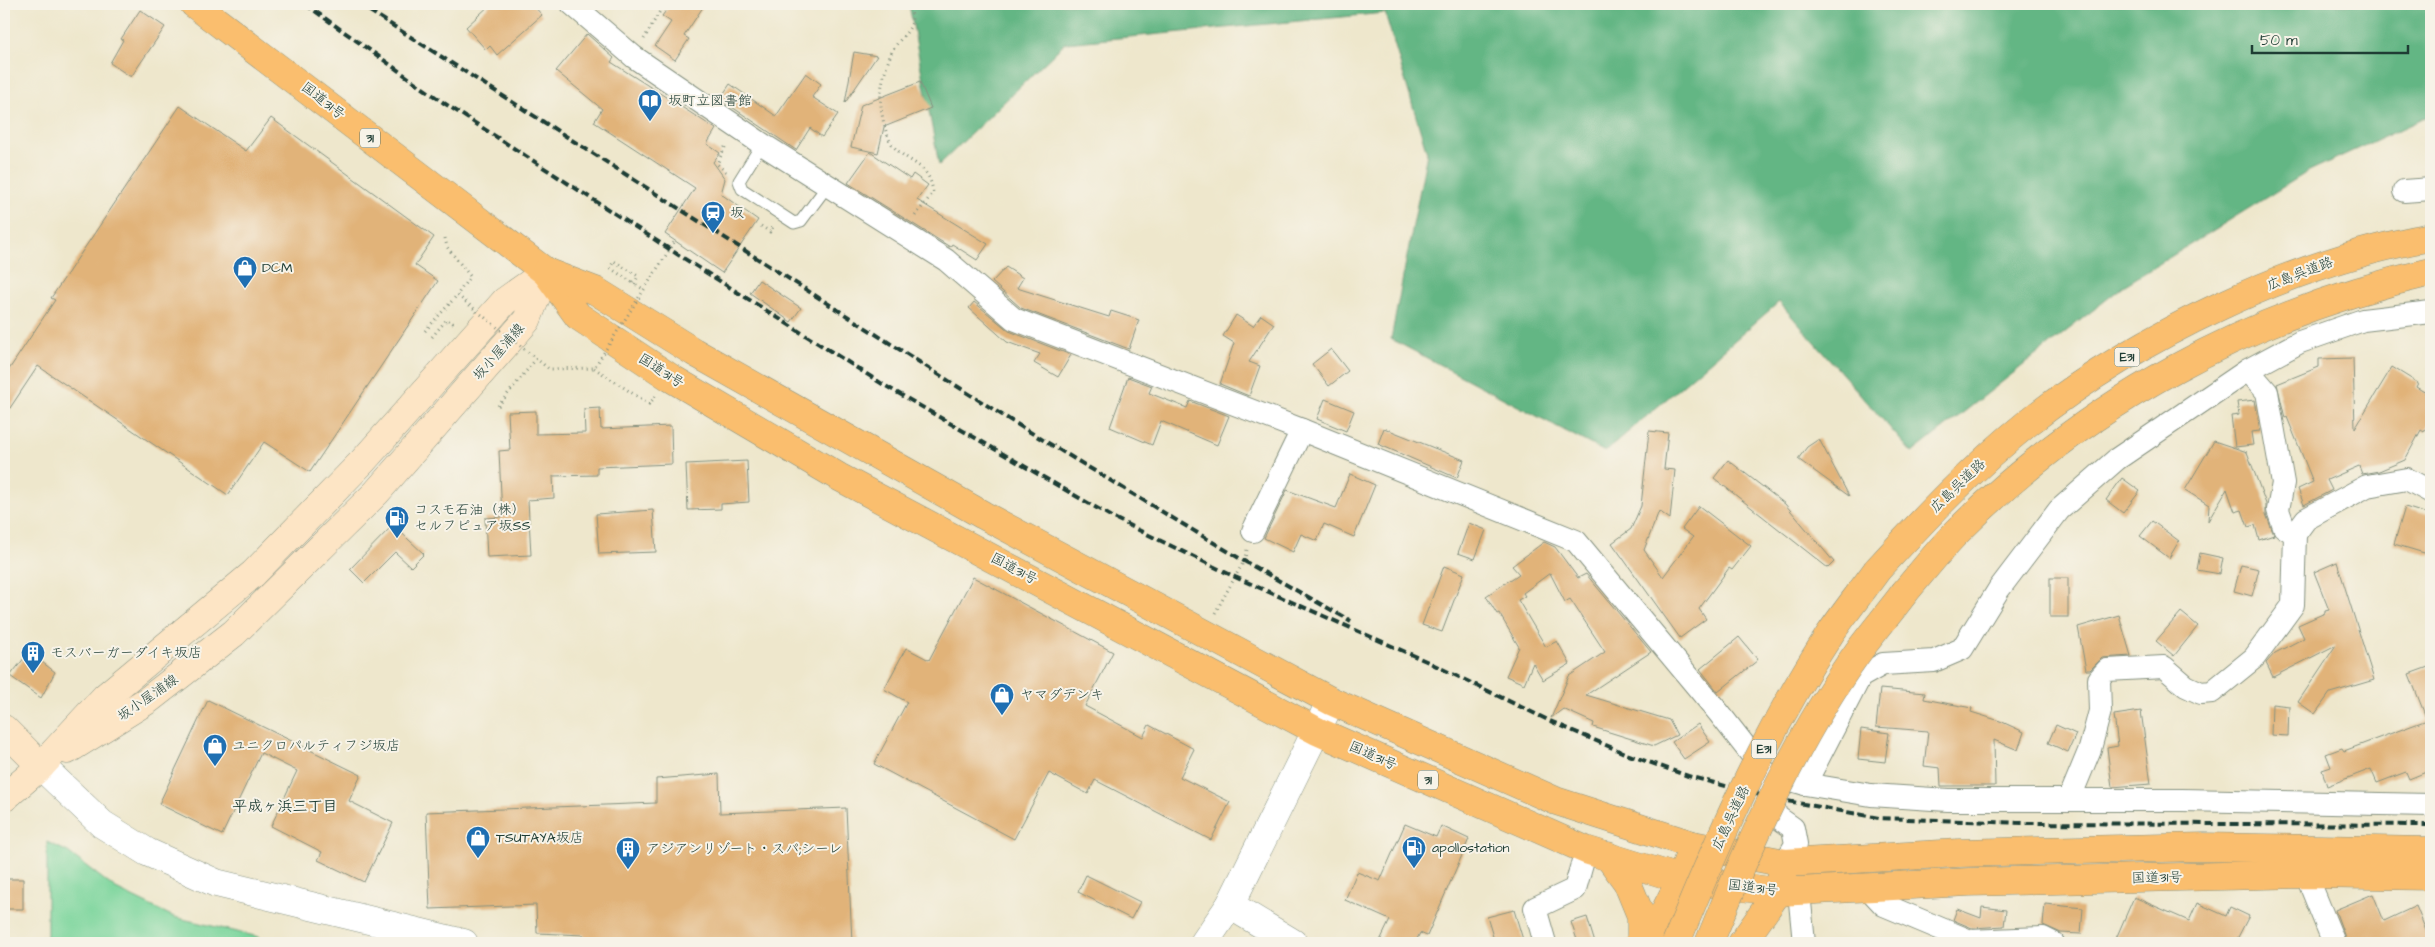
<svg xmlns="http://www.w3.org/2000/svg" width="2435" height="947" font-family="'Architects Daughter','Klee One',sans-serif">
  <rect width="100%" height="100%" fill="#f7f3e8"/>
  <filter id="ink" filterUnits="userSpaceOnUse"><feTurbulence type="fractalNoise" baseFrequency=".02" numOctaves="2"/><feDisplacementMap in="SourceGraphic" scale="10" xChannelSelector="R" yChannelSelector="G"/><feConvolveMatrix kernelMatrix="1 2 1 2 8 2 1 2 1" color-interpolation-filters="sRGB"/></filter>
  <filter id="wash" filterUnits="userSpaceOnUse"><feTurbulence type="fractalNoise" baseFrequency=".0096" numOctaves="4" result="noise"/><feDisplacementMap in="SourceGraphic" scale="20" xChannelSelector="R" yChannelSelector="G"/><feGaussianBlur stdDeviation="1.12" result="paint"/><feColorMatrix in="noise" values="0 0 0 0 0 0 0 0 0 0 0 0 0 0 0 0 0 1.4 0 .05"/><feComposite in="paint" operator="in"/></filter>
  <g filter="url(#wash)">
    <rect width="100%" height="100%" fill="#eee7cc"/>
    <!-- green -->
    <polygon fill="#7bd59c" stroke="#4d8968" points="47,842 68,852 116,889 174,917 259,937 259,943 47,943"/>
    <!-- forest -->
    <polygon fill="#64b684" stroke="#427a5c" points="909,4 2431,4 2431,115 2309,171 2125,285 1912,453 1779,302 1605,452 1391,339 1427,153 1385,13 1065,43 939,165"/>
    <g id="blocks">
      <!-- building -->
      <g fill="#e1b379">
        <polygon points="491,4 532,4 542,15 497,55 490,46 486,50 466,27"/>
        <polygon points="671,4 705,4 684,36 689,39 675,60 655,46 671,22 662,16"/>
        <polygon points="140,10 165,27 131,77 110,63 123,40 121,39"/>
        <polygon points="587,34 614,58 611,62 716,129 707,144 720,153 713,162 725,179 721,194 758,220 722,273 665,234 695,188 594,122 602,109 556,71"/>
        <polygon points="854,52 877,56 845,103"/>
        <polygon points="806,73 821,84 812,97 838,114 822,137 810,128 796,150 720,99 730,84 776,116"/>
        <polygon points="920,82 931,108 884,127 878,153 851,147 861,105"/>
        <polygon points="180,106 246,151 271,118 434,237 415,265 438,281 310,472 264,442 228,495 38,366 4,417 4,377 55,300 51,298"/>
        <polygon points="870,152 910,179 913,174 928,185 917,200 988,244 977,260 952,244 950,247 848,183"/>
        <polygon points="1006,267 1023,278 1017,288 1109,317 1111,311 1139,320 1129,349 1021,308 992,282"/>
        <polygon points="759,280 801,308 791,322 750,293"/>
        <polygon points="974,302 1009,331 1071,355 1058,377 1034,363 1040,354 1007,342 969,308"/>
        <polygon points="1236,315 1253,326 1261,315 1274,324 1249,362 1260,366 1249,396 1220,384 1234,343 1223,336"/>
        <polygon points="1331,349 1348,371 1329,386 1312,364"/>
        <polygon points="2353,358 2355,428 2392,367 2418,383 2416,387 2431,396 2431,420 2424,432 2421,430 2405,460 2379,471 2362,474 2359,466 2327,480 2332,490 2304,505 2298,489 2313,482 2287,417 2285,418 2277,384 2319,367 2319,359"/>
        <polygon points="1128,377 1152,386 1149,393 1187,408 1190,401 1229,416 1217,445 1161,421 1152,445 1110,427"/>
        <polygon points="1325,399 1354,411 1346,431 1317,419"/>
        <polygon points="2255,400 2260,431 2251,432 2253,445 2235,447 2231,416 2239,415 2237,402"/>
        <polygon points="600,408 601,429 671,426 672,464 597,467 597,475 553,476 554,498 528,500 531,555 487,557 485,518 502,517 499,451 510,450 508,412 536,411 536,434 585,433 584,409"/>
        <polygon points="1384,428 1464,460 1457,478 1378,444"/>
        <polygon points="1649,431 1668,433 1664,469 1675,470 1670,519 1659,511 1644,550 1663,577 1693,537 1682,529 1699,506 1751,546 1732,570 1729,568 1699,609 1706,619 1680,638 1612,543 1631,529 1641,506"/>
        <polygon points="1819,439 1849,496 1798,459 1807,447"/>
        <polygon points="2214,441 2247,452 2266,504 2266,514 2274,535 2259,540 2255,525 2248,527 2242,510 2235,512 2227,489 2208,521 2209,505 2185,490"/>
        <polygon points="1728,460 1785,504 1834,562 1828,568 1714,478"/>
        <polygon points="747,461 749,502 721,504 721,509 688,510 686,464"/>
        <polygon points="1350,474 1375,485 1354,537 1324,524 1317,541 1301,534 1293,552 1264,538 1287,490 1336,508"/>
        <polygon points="2122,478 2140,491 2123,513 2106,500"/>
        <polygon points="2405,507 2431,515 2431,555 2394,544"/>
        <polygon points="653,510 656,552 599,554 596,514"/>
        <polygon points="2152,521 2179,541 2169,558 2140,536"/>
        <polygon points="1469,523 1486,530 1475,559 1458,553"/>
        <polygon points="393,525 424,554 411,567 395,552 364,583 350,569"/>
        <polygon points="1544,542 1555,547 1578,578 1586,574 1651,652 1586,695 1669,720 1677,735 1654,746 1593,727 1594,723 1563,709 1551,718 1569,676 1605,652 1570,599 1565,602 1550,573 1523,593 1525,596 1518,600 1546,647 1557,641 1570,664 1543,680 1533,663 1524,684 1506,676 1519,647 1499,613 1497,614 1486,596 1519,574 1512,566"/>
        <polygon points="2200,553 2223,558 2220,574 2197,570"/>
        <polygon points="2337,562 2374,680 2330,693 2315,714 2298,702 2336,645 2273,677 2266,663 2275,653 2304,638 2298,625 2325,613 2325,611 2329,610 2314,572"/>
        <polygon points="2241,565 2259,569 2252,596 2234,591"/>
        <polygon points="1444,566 1464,574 1442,632 1422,625"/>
        <polygon points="973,577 1113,652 1085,706 1143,737 1149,725 1194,749 1180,777 1230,802 1211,840 1095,780 1088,794 1049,773 1014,839 874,764 907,702 884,689 906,648 929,660"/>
        <rect x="2050" y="578" width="18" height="39"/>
        <polygon points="2181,612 2198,626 2174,656 2156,641"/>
        <polygon points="2119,615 2131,656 2102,658 2090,670 2086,670 2078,627"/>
        <polygon points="1739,637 1758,660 1718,692 1700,669"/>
        <polygon points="29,652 55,672 41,698 10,676"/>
        <polygon points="2431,666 2431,770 2409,779 2406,772 2377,783 2371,769 2327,786 2322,770 2331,767 2326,754 2342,748 2344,751 2427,720 2409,674"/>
        <polygon points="1880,689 1925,693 1924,699 1972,708 1971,712 2000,721 2024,732 2018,750 1994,740 1995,786 1941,786 1940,768 1924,766 1928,731 1876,727"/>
        <polygon points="208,700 361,775 349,801 393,823 364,882 318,860 322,852 271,826 297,771 261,753 222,835 159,804"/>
        <polygon points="2272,704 2289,706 2288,736 2271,735"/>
        <polygon points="2141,711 2151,784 2112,787 2107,748 2118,746 2114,715"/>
        <polygon points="1698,724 1710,742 1684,759 1672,742"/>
        <polygon points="2056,725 2076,734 2068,752 2048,743"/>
        <polygon points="1861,729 1889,733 1885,762 1858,759"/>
        <polygon points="719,774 720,813 846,808 852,943 585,943 584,935 537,933 536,905 430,909 426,812 656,803 656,779"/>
        <polygon points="1405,824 1436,837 1441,826 1469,839 1427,936 1420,933 1415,943 1379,943 1390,920 1345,900 1357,872 1380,881"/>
        <polygon points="1086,875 1140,902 1131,919 1078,892"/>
        <rect x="4" y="879" width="19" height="30"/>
        <polygon points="2373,894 2384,921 2416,906 2431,943 2347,943 2335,910"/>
        <polygon points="2134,897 2189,921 2197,903 2226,916 2230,907 2249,916 2235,943 2114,943"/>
        <polygon points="2045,904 2083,908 2081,934 2061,933 2043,925"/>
        <polygon points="1982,907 2006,910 2004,926 1972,928 1953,920 1957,909 1981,918"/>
        <polygon points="1514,910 1524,943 1495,943 1487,917"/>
        <polygon points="1587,917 1595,943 1578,943 1571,922"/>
      </g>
    </g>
  </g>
  <g filter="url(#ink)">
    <use href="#blocks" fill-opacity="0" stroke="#869280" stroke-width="1"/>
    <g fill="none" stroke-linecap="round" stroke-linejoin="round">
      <defs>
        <polyline id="service" points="762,144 739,181 742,189 794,223 801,221 828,185"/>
        <g id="minor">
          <polyline points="572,4 634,57 762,144 946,260 1014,319 1302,430 1576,541 1719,713 1766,773 1805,784 1871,795 1948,800 2182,800 2431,805"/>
          <polyline points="2404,191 2431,189"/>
          <polyline points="2248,370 2267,392 2283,483 2278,510 2284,527 2295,534"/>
          <polyline points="1253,531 1302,430"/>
          <polyline points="1805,784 1860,677 1883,664 1934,661 1962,649 1999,589 2059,510 2117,459 2248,370 2300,342 2363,320 2431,312"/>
          <polyline points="1770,791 1776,816 1793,828 1796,844 1785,863"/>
          <polyline points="2069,800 2090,749 2100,711 2099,679 2107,670 2164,667 2186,686 2201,693 2212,692 2254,658 2293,605 2295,534 2306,519 2367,486 2407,479 2431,492"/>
          <polyline points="2306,874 2334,943"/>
          <polyline points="1868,888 1884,905 1970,941 2043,938 2053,943"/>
          <polyline points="1799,892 1804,943"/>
          <polyline points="1545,943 1535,908 1575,889 1586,850"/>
        </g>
        <g id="tertiary">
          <polyline points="41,766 102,824 147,852 216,883 464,943"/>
          <polyline points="1230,905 1293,943"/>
          <polyline points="1204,943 1230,905 1331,701"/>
        </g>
        <g id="secondary">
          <polyline points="4,729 41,766"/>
          <polyline points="68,750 148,700 234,633 376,493 527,320 546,272"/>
          <polyline points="4,798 41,766 105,697 253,574 363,461 505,301 546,272"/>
        </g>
        <g id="trunk">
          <polyline points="194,4 546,272 578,316 671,378 839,477 1317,731 1586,850 1681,879 1778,892 1969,882 2306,874 2431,876"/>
          <polyline points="546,272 596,291 694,352 983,515 1331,701 1556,801 1693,845 1785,863 1959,853 2204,847 2431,851"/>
        </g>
        <g id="motorway">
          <path d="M1877,570C1925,518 1974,466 2029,422C2139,336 2294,261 2431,237"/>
          <path d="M1905,592C1922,572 1939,550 1957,532C2088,401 2251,313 2431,272"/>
          <polyline points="1608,856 1627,882 1641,916 1641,943"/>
          <polyline points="1649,943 1681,879 1693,845"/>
          <polyline points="1742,943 1778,892 1785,863"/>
        </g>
      </defs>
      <!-- service casing -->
      <use href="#service" stroke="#869280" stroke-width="13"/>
      <!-- minor casing -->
      <use href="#minor" stroke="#869280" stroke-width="24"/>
      <!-- tertiary casing -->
      <use href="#tertiary" stroke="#869280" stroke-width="29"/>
      <!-- secondary casing -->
      <use href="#secondary" stroke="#869280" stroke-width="29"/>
      <!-- trunk casing -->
      <use href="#trunk" stroke="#869280" stroke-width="29"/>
      <!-- motorway casing -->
      <use href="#motorway" stroke="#869280" stroke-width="29"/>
      <!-- path -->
      <g stroke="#869280" stroke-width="3" stroke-dasharray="1 4" stroke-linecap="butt">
        <path d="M908,4C921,30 899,34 891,54C885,69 879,90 881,106C882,117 886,137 893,146C910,165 930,163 933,193L915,216"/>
        <polyline points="644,39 664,4"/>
        <polyline points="726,172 717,164 726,145"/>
        <polyline points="761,226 770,232 773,227"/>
        <polyline points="445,238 447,247 470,276 457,295"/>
        <polyline points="632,282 610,268 614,261 638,276 633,287"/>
        <polyline points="425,331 451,302"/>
        <polyline points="432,337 447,319 454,324"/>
        <polyline points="594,368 649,404 656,396"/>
        <polyline points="498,406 536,359"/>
        <polyline points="1215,613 1244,561 1247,550"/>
      </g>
      <!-- service -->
      <use href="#service" stroke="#fff" stroke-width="11"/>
      <!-- minor -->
      <use href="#minor" stroke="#fff" stroke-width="22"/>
      <!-- tertiary -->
      <use href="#tertiary" stroke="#fff" stroke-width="28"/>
      <!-- secondary -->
      <use href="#secondary" stroke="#fde5c5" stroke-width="28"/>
      <!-- trunk -->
      <use href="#trunk" stroke="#fabe6e" stroke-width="28"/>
      <!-- motorway -->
      <use href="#motorway" stroke="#fabe6e" stroke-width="28"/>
      <!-- rail -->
      <g stroke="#1f3d34" stroke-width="4" stroke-dasharray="8 4" stroke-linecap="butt">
        <polyline points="305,4 444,103 677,254 884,385 1114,518 1235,577 1426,661 1550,721 1629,755 1688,776 1771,798 1879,818 2023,823 2431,825"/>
        <polyline points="359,4 1010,420 1244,561 1351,621"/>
      </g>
      <defs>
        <g id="motorway-bridge">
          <path d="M1676,943C1719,837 1767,730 1830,634C1845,612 1862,591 1877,570"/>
          <path d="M1709,943C1749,845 1796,738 1858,652C1873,632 1890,612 1905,592"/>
        </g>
      </defs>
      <!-- motorway-bridge casing -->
      <use href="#motorway-bridge" stroke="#869280" stroke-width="29" stroke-linecap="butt"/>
      <!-- path-bridge -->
      <g stroke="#869280" stroke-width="3" stroke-dasharray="1 4" stroke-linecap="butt">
        <polyline points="632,282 643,289"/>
        <polyline points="451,302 457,295 549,369 594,368 675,241"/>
      </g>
      <!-- motorway-bridge -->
      <use href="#motorway-bridge" stroke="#fabe6e" stroke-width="28"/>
    </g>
  </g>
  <!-- icons -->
  <defs>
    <symbol id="library-pin" viewBox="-11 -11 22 30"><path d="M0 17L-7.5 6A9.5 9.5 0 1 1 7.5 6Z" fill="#1f6fb2" stroke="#f7f3e8"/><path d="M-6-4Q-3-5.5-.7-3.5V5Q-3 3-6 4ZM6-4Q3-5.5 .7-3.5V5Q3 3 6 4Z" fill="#fff"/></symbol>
    <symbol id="station-pin" viewBox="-11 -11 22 30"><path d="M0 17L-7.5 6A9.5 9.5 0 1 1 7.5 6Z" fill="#1f6fb2" stroke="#f7f3e8"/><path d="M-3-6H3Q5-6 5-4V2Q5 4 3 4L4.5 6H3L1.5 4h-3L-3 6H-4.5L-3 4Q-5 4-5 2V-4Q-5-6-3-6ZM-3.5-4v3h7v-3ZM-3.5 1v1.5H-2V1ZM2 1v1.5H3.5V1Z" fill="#fff"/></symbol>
    <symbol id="shop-pin" viewBox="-11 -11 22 30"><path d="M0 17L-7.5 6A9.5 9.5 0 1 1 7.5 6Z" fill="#1f6fb2" stroke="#f7f3e8"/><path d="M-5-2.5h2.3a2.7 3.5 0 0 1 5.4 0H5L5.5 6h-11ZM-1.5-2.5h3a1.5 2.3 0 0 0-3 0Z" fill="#fff"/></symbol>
    <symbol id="fuel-pin" viewBox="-11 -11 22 30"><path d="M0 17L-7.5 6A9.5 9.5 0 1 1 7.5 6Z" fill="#1f6fb2" stroke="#f7f3e8"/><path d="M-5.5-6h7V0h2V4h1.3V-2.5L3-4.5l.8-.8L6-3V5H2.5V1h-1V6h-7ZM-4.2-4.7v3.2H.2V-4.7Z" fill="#fff"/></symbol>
    <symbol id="building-pin" viewBox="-11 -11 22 30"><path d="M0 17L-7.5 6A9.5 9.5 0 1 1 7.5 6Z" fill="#1f6fb2" stroke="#f7f3e8"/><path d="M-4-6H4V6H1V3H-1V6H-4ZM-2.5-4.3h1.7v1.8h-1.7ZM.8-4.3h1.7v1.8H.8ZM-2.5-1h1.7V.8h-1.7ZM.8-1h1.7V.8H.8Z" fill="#fff"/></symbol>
  </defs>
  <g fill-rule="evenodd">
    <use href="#library-pin" x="636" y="87" width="28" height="38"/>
    <use href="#station-pin" x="699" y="199" width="28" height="38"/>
    <use href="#shop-pin" x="231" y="254" width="28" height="38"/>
    <use href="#fuel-pin" x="383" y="504" width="28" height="38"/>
    <use href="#building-pin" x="19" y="639" width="28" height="38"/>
    <use href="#shop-pin" x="988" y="681" width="28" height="38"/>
    <use href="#shop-pin" x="201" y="732" width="28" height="38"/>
    <use href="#shop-pin" x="464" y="824" width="28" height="38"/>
    <use href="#fuel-pin" x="1400" y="834" width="28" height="38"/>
    <use href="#building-pin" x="614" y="835" width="28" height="38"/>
  </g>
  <g text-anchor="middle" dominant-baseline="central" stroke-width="4" stroke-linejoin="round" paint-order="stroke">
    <!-- shield labels -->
    <g fill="#f7f3e8" stroke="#60746a" stroke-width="1">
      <rect x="360" y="128.5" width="20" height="19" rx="4"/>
      <rect x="2114.5" y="347.5" width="25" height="19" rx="4"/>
      <rect x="1751.5" y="739.5" width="25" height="19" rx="4"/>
      <rect x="1418" y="770.5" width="20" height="19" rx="4"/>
    </g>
    <g font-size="12" font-weight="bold" fill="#1f3d34">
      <text x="370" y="138">31</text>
      <text x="2127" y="357">E31</text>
      <text x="1764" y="749">E31</text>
      <text x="1428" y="780">31</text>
    </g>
    <!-- street labels -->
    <g font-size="14" fill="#1f3d34" stroke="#f7f3e8">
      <text transform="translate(323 101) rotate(38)">国道31号</text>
      <text transform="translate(2300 274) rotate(-21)">広島呉道路</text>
      <text transform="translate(499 352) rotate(-49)">坂小屋浦線</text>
      <text transform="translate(661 371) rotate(33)">国道31号</text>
      <text transform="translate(1958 486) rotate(-44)">広島呉道路</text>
      <text transform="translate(1014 569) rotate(28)">国道31号</text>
      <text transform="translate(148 698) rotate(-35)">坂小屋浦線</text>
      <text transform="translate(1373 756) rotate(24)">国道31号</text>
      <text transform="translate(1731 818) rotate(-65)">広島呉道路</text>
      <text transform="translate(2157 878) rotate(-1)">国道31号</text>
      <text transform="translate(1753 888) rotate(7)">国道31号</text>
    </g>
    <!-- poi labels -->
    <g font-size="14" fill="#1f3d34" stroke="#f7f3e8" text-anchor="start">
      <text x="668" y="101">坂町立図書館</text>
      <text x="730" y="213">坂</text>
      <text x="262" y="268">DCM</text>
      <text x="414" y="510">コスモ石油（株）<tspan x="414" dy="16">セルフピュア坂SS</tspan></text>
      <text x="50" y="653">モスバーガーダイキ坂店</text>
      <text x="1020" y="695">ヤマダデンキ</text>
      <text x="232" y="746">ユニクロパルティフジ坂店</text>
      <text x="496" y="838">TSUTAYA坂店</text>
      <text x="1432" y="848">apollostation</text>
      <text x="646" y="849">アジアンリゾート・スパ;シーレ</text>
    </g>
    <!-- neighbourhood labels -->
    <g font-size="15" font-weight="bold" fill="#1f3d34" stroke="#f7f3e8">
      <text x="285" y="806">平成ヶ浜三丁目</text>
    </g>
  </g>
  <!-- margin -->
  <rect width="2435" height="947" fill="none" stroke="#f7f3e8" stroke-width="20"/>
  <!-- scale -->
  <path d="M2252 45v8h156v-8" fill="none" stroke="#1f3d34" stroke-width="2.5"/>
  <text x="2260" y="45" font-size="15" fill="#1f3d34" stroke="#f7f3e8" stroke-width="4" paint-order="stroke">50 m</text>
</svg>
